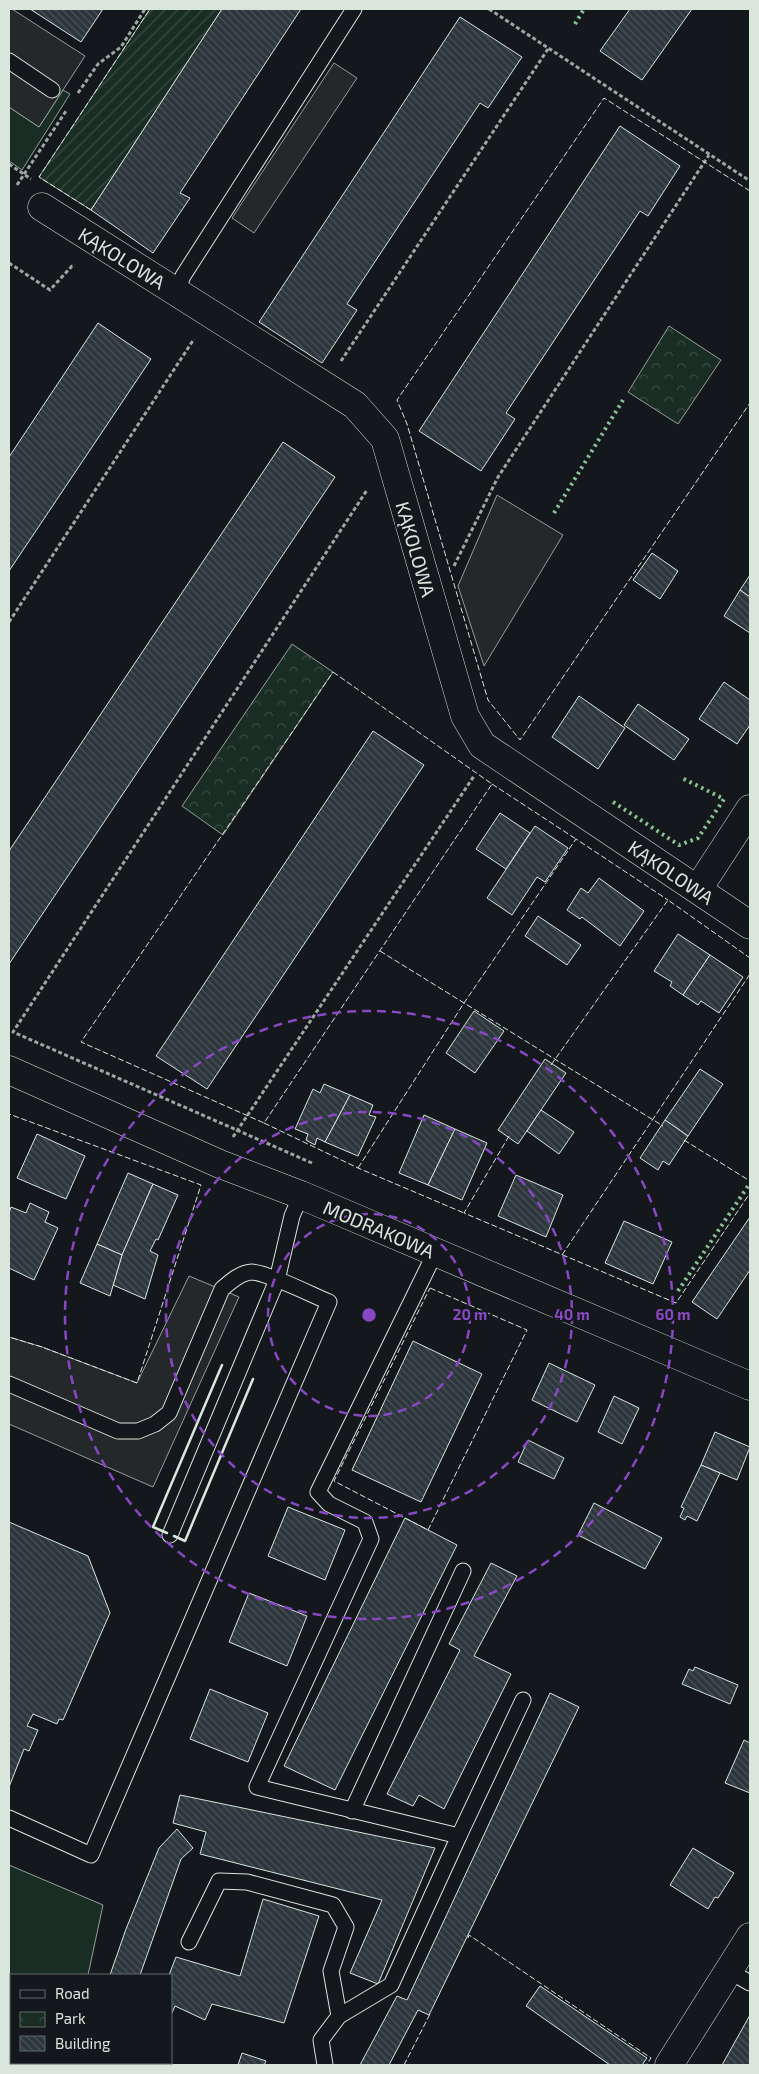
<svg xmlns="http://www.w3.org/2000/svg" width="759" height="2074" font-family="'Exo 2',sans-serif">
  <defs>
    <pattern id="park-crowns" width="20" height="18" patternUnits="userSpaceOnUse" patternTransform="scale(1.25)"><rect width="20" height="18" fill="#1a2d24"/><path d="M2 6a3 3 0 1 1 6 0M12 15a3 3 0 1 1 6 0" fill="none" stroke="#3b4b43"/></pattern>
    <pattern id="garden-furrows" width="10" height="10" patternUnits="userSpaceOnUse" patternTransform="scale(1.25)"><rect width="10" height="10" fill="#1a2d24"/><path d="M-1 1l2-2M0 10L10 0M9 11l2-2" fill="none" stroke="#3b4b43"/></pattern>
    <pattern id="building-back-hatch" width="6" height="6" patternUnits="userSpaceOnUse" patternTransform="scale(1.25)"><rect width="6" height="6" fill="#2c363c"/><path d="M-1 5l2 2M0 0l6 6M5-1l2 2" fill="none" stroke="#4a5358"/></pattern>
  </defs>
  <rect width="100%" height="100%" fill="#14181c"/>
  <!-- grass -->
  <g fill="#1a2d24" stroke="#939e99">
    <polygon points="63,90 70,94 22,170 9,161 9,107 39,127"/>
    <polygon points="9,1865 103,1905 88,1975 11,1975 11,1987 9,1985"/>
  </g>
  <!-- park -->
  <g fill="url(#park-crowns)" stroke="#939e99">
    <polygon points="669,326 721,360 678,424 628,392"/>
    <polygon points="292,644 333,672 223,835 182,806"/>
  </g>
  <!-- garden -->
  <polygon fill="url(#garden-furrows)" stroke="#939e99" points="150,9 222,9 91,210 39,177"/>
  <!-- parking -->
  <g fill="#24282b" stroke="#939e99">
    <polygon points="9,9 12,9 85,56 39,127 9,107"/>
    <polygon points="334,63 357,78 254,233 232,218"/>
    <polygon points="497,495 563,535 484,666 458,586"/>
    <polygon points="189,1276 239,1297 153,1487 9,1424 9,1337 42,1347 137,1383"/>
  </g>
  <!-- building -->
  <g fill="url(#building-back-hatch)" stroke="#d8e6dc">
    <polygon points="30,9 103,9 81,42"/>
    <polygon points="222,9 301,9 180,193 190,198 153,253 91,210"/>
    <polygon points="630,9 692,9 642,80 600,51"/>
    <polygon points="460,17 522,57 488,108 480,103 347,304 357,310 322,363 259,322"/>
    <polygon points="620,126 680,166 648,216 640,211 506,413 515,419 481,471 419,431"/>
    <polygon points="98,323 151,359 9,571 9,457"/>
    <polygon points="283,442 335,477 9,964 9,851"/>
    <polygon points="652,553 678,571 660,599 633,580"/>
    <polygon points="750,575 750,597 740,590"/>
    <polygon points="740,590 750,597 750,633 724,616"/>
    <polygon points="724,682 750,700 750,725 737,744 699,719"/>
    <polygon points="579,696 625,728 598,769 552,737"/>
    <polygon points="638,704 689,739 674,760 624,725"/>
    <polygon points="373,731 424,765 207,1089 156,1056"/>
    <polygon points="500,813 530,833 506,869 476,849"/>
    <polygon points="535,826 568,848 545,882 537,877 512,915 487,898"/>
    <polygon points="599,878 644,911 620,946 582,917 580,919 567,910 581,888 588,893"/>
    <polygon points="538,916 581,945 567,965 525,936"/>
    <polygon points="678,934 710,955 683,995 670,986 672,982 654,971"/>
    <polygon points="710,955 743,977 719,1013 701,1001 698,1005 683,995"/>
    <polygon points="474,1011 504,1031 475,1073 446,1053"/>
    <polygon points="545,1059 566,1073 518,1144 498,1130"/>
    <polygon points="700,1069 723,1084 688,1136 665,1120"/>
    <polygon points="324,1084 350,1095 325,1142 317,1138 315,1145 306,1140 308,1134 295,1129 313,1089 320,1093"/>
    <polygon points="350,1095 373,1105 369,1115 376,1117 358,1156 325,1142"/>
    <polygon points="541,1110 574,1132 559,1154 527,1131"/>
    <polygon points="424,1115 455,1129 428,1185 399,1173"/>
    <polygon points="665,1120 688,1136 669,1165 663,1161 658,1170 640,1158"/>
    <polygon points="455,1129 487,1143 462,1200 428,1185"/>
    <polygon points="37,1134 85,1156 66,1199 17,1178"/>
    <polygon points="128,1173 153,1184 122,1255 97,1244"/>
    <polygon points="516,1175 563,1195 546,1237 498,1216"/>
    <polygon points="153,1184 178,1195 158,1240 156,1239 150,1251 158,1255 145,1299 113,1285 122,1255"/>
    <polygon points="30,1203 49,1212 45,1222 58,1228 34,1280 9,1268 9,1213 11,1207 26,1213"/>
    <polygon points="750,1217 750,1270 717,1319 692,1302"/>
    <polygon points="624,1221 672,1242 653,1284 605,1263"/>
    <polygon points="97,1244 122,1255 110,1296 80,1283"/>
    <polygon points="413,1341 482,1374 421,1502 352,1470"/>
    <polygon points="549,1363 595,1385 577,1422 532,1400"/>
    <polygon points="614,1396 639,1408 622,1444 598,1432"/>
    <polygon points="715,1432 750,1447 737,1480 701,1465"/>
    <polygon points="528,1440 564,1458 554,1479 518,1462"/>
    <polygon points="701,1465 720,1473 697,1521 687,1516 685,1520 680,1517 684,1508 681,1507"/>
    <polygon points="594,1503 662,1538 645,1569 578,1535"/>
    <polygon points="288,1507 345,1530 325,1580 268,1556"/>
    <polygon points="405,1518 457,1545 335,1790 284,1766"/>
    <polygon points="9,1522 88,1556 110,1613 63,1720 59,1719 57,1724 33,1714 27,1726 38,1730 29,1751 24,1749 9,1787"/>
    <polygon points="491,1563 517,1576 474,1656 511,1674 444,1809 419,1795 413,1806 387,1794 460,1650 449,1644"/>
    <polygon points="249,1593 307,1616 287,1666 229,1642"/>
    <polygon points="695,1667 738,1685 730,1704 682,1684 689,1669 693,1671"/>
    <polygon points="210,1689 268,1713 248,1762 190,1739"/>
    <polygon points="550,1693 579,1707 429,2015 418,2010 389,2065 360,2065 397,1996 407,2000"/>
    <polygon points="744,1740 750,1743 750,1793 725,1783"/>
    <polygon points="180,1795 435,1848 378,1984 350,1973 382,1900 200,1854 206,1832 173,1823"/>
    <polygon points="177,1829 193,1848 181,1859 140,1975 110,1975 126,1929 159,1848"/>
    <polygon points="693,1848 734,1873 718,1898 715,1897 708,1909 670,1885"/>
    <polygon points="263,1899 319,1916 284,2023 212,2004 205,2020 175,2006 171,2015 171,1975 169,1975 176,1957 240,1976"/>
    <polygon points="540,1986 647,2058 642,2065 610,2065 526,2006"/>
    <polygon points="750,2015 750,2065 722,2065"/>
    <polygon points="242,2053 266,2061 264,2065 238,2065"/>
  </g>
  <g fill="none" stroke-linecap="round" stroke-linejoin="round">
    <defs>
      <g id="lane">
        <polyline points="9,61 52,90"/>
        <polyline points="176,293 183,276 354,9"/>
        <path d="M9,1384L118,1431H138L155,1424L169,1413L222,1289C230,1282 241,1272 252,1272C268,1273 312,1295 329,1302L91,1855L9,1818"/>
        <polyline points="170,1535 277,1280 292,1216 301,1195"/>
        <polyline points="352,1811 463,1571"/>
        <polyline points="459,1836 523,1700"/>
        <polyline points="189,1942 219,1881 247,1882 333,1905 346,1927 331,1971 339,2016"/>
        <polyline points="729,1971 750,1983"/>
        <polyline points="325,2065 321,2040 339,2016 391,1985 459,1836 257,1787 371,1539 365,1522 329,1504 318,1492 435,1253"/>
      </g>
      <g id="street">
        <polyline points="42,207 355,405 385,439 465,716 482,745 750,925"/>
        <polyline points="698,889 750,809"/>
        <polyline points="9,1070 220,1164 301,1195 750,1386"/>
        <polyline points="669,2065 750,1937"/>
      </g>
    </defs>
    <!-- lane casing -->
    <use href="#lane" stroke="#d8e6dc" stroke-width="17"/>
    <!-- street casing -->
    <use href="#street" stroke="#d8e6dc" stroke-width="29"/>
    <!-- path -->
    <g stroke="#9da8a2" stroke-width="3" stroke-dasharray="4 2.5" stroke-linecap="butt">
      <polyline points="489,9 750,181"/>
      <polyline points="78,93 98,64 121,47 145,9"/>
      <polyline points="9,164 31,179"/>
      <polyline points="17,185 66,111"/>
      <polyline points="9,263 50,290 72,266 75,266"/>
      <polyline points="341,361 548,49"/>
      <polyline points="454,566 498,477 709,155"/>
      <polyline points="9,622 194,339"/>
      <polyline points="233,1137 474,776"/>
      <polyline points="312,1163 13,1032 367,490"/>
      <polyline points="9,1994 11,1995"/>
      <polyline points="9,2007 11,2009"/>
      <polyline points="103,2063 107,2065"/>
      <polyline points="126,2063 131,2065"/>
    </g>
    <!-- lane -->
    <use href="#lane" stroke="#14181c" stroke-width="15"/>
    <!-- street -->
    <use href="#street" stroke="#14181c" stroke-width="28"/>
    <!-- hedge -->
    <g stroke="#8ac095" stroke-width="4" stroke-dasharray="2.5 4" stroke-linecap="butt">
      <polyline points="575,24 584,9"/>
      <polyline points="554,513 623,400"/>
      <polyline points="613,802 679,845 698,838 724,799 680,777"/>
      <polyline points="678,1291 750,1183"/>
    </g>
    <!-- fence -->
    <g stroke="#d8e6dc" stroke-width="1" stroke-dasharray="6 2.5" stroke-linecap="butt">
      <polyline points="750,191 604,98 397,400 407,424 488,700 520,740 750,403"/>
      <polyline points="91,210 39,177 150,9"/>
      <polygon points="333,672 492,784 264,1123 81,1042"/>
      <polyline points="492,784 576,839"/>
      <polyline points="380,951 663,1126"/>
      <polyline points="551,1065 668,900 750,958"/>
      <polyline points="9,1114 9,1116 9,1114 201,1185 137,1383 42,1347 9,1337"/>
      <polyline points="264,1123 358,1168 464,1213"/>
      <polyline points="509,1136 464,1213 676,1303 750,1193"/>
      <polyline points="684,1140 750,1181"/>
      <polyline points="358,1168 464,1003 576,839 668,900"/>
      <polyline points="562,1255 750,974"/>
      <polygon points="430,1288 527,1330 428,1530 334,1481"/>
      <polyline points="468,1938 469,1935 651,2058 646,2065"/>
      <polyline points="404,2065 430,2014"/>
    </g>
    <!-- wall -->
    <g stroke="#d8e6dc" stroke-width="2.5">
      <polyline points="167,1533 153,1527 222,1365"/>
      <polyline points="174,1536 185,1541 253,1379"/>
    </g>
  </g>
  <!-- distance rings -->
  <g fill="none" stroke="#8948c3" stroke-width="2.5" stroke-dasharray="9 6">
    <circle cx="369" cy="1315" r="101"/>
    <circle cx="369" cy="1315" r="203"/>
    <circle cx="369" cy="1315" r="304"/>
  </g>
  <g text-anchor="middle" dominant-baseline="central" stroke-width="4" stroke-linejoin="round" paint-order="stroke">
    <!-- street labels -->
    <g font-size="19" fill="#d8e6dc" stroke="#14181c">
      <text transform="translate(122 258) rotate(32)">KĄKOLOWA</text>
      <text transform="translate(416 549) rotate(74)">KĄKOLOWA</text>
      <text transform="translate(671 872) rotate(34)">KĄKOLOWA</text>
      <text transform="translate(379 1229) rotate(23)">MODRAKOWA</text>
    </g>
  </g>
  <circle cx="369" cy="1315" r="8" fill="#8948c3" stroke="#14181c" stroke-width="2.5"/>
  <g font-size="15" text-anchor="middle" font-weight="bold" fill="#8948c3" stroke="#14181c" stroke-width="4" stroke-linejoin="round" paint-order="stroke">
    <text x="470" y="1320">20 m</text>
    <text x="572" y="1320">40 m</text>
    <text x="673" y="1320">60 m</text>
  </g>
  <!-- border -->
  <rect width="759" height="2074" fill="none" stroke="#d8e6dc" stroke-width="20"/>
  <!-- legend -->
  <rect x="10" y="1974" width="162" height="90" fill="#14181c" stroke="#626a69"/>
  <rect x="20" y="1990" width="25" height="8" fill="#14181c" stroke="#626a69"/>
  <text x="55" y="1999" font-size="15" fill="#d8e6dc">Road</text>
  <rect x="20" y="2012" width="25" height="15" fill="url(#park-crowns)" stroke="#626a69"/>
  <text x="55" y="2024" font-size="15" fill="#d8e6dc">Park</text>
  <rect x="20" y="2036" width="25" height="15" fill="url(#building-back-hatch)" stroke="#626a69"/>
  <text x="55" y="2049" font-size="15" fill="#d8e6dc">Building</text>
</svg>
